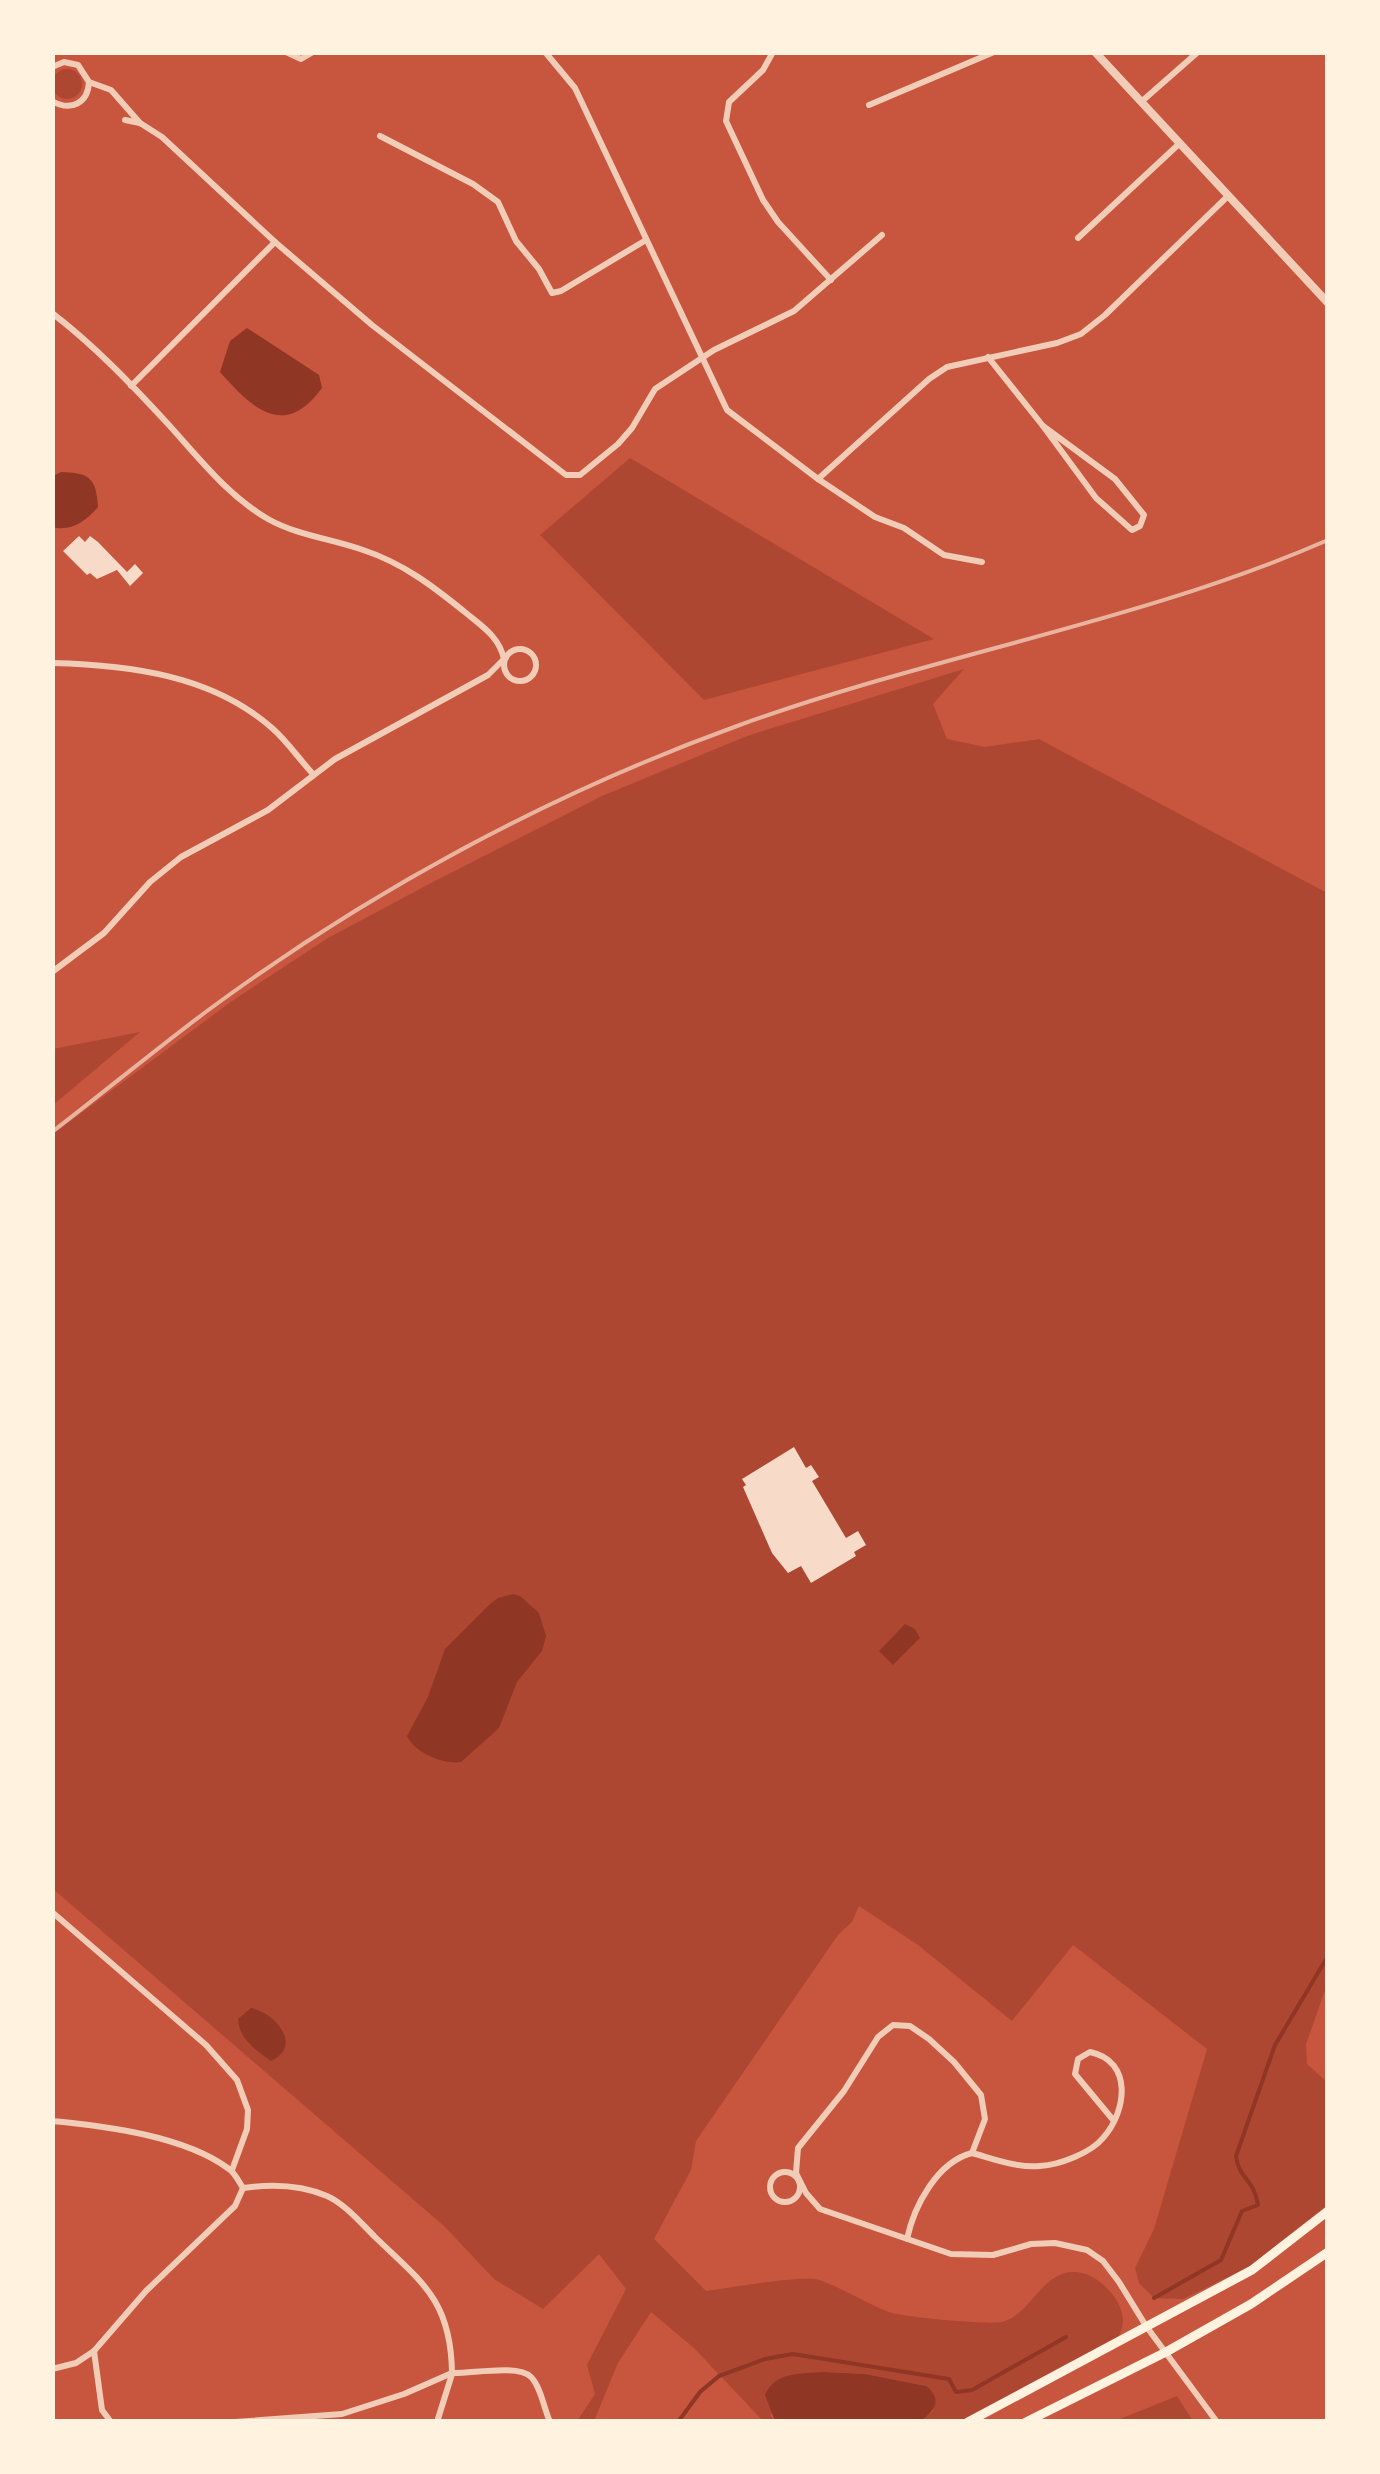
<svg xmlns="http://www.w3.org/2000/svg" width="1380" height="2474" font-family="Poppins,sans-serif">
  <rect width="100%" height="100%" fill="#c8553d"/>
  <!-- green -->
  <g fill="#ae4732">
    <circle cx="67" cy="84" r="15"/>
    <polygon points="630,458 934,639 704,700 540,535"/>
    <path d="M964,669L933,704L947,739L985,747L1039,739L1327,893L1328,1982L1306,2044L1307,2064L1327,2082V2205L1249,2267L1183,2299L1154,2298L1139,2283L1135,2268L1154,2229L1207,2049L1073,1945L1012,2021L918,1945L859,1906L852,1922L838,1935L696,2141L691,2170L654,2239L706,2291C730,2288 800,2275 819,2280C843,2288 865,2303 889,2312C901,2317 990,2325 1002,2322C1031,2315 1042,2270 1076,2272C1100,2273 1131,2307 1121,2331C1119,2336 1116,2340 1113,2344L968,2421H921L933,2411L926,2386L865,2374L824,2372L770,2415L775,2421L764,2422L694,2348L651,2312L618,2363L594,2421H577L595,2394L587,2365L626,2289L599,2254L543,2309L494,2279L444,2226L53,1889V1134L232,1001L328,938L431,883L602,796L747,736Z"/>
    <polygon points="140,1032 53,1105 53,1049"/>
    <polygon points="1177,2396 1193,2421 1115,2421"/>
  </g>
  <!-- water -->
  <g fill="#8f3625">
    <path d="M247,328L319,375L322,388C284,440 252,408 220,372L230,341Z"/>
    <path d="M61,472C89,473 96,477 98,507C86,521 71,532 52,527L53,476Z"/>
    <path d="M513,1594L520,1596L539,1613L546,1636L542,1651L517,1682L499,1728L461,1762C443,1765 414,1752 407,1736L428,1697L445,1649L490,1604L498,1598Z"/>
    <polygon points="905,1624 915,1629 920,1638 893,1665 879,1651"/>
    <path d="M251,2008C276,2013 303,2046 271,2061C256,2050 239,2039 238,2019Z"/>
    <path d="M824,2372L865,2374L926,2386C943,2400 935,2410 921,2421H775L765,2395C775,2371 801,2374 824,2372Z"/>
  </g>
  <g fill="none" stroke-linecap="round" stroke-linejoin="round">
    <!-- stream -->
    <g stroke="#8f3625" stroke-width="4">
      <path d="M1154,2298L1221,2260L1242,2211L1258,2205C1254,2178 1239,2180 1236,2156L1275,2045L1328,1956"/>
      <polyline points="678,2422 700,2392 719,2376 765,2359 793,2354 949,2379 956,2392 972,2390 1066,2337"/>
    </g>
  </g>
  <!-- building -->
  <g fill="#f7dbc8">
    <polygon points="79,536 85,542 90,536 98,542 127,572 135,564 143,573 130,586 117,570 97,579 90,573 87,575 63,551"/>
    <polygon points="794,1447 806,1468 811,1465 819,1477 812,1481 846,1538 858,1531 866,1545 854,1552 856,1556 811,1583 801,1566 788,1573 772,1553 743,1487 746,1485 742,1479"/>
  </g>
  <g fill="none" stroke-linecap="round" stroke-linejoin="round">
    <!-- minor -->
    <g stroke="#f1ccb7" stroke-width="6">
      <polyline points="286,52 301,59 313,52"/>
      <polyline points="545,52 575,88 727,410 818,479 875,517 904,528 944,555 982,562"/>
      <polyline points="773,52 763,70 729,102 726,121 763,200 778,222 831,280"/>
      <path d="M52,67L64,62L78,65L89,82C88,103 71,112 52,101"/>
      <polyline points="89,82 111,90 140,123"/>
      <polyline points="1141,102 1198,52"/>
      <polyline points="869,105 994,52"/>
      <polyline points="125,120 140,123 162,137 275,242 372,325 566,475 580,475 618,444 632,428 655,389 714,350 794,311 882,235"/>
      <polyline points="380,136 473,184 498,202 516,241 539,269 552,293 561,291 646,240"/>
      <polyline points="1078,238 1180,143"/>
      <path d="M52,313C95,346 132,385 168,424C199,458 228,496 268,519C296,535 332,539 363,550C403,563 434,587 466,613C483,627 499,637 504,659L488,675L335,759L268,810L181,857L150,882L104,933L52,972"/>
      <polyline points="988,357 1043,426"/>
      <polyline points="131,386 275,242"/>
      <polygon points="1043,426 1115,479 1144,515 1140,526 1132,530 1096,498"/>
      <polyline points="818,479 929,379 947,367 1057,343 1081,334 1105,315 1228,196"/>
      <circle cx="520" cy="665" r="16"/>
      <path d="M52,663C129,665 212,675 272,728C287,741 299,759 313,774"/>
      <polyline points="52,1912 206,2045 237,2080 248,2110 247,2129 232,2170"/>
      <path d="M52,2121C106,2126 185,2136 229,2169C235,2173 239,2182 243,2188"/>
      <path d="M972,2153C994,2159 1017,2168 1040,2166C1059,2165 1091,2153 1103,2138C1127,2111 1133,2061 1090,2052L1078,2059L1075,2074L1114,2121"/>
      <circle cx="785" cy="2187" r="15"/>
      <path d="M243,2188C271,2184 301,2185 327,2196C345,2204 361,2223 375,2237C423,2283 451,2301 452,2373C471,2374 518,2364 531,2377C541,2387 544,2409 550,2422"/>
      <path d="M907,2239C914,2206 937,2162 972,2153L985,2119L981,2095L954,2062L929,2039L910,2026L893,2025L878,2037L844,2091L798,2148L796,2173L806,2193L820,2209L951,2254L993,2255L1031,2244L1055,2243L1087,2250L1103,2261L1119,2282L1146,2326L1217,2422"/>
      <polyline points="94,2351 102,2410 111,2422"/>
      <polyline points="52,2369 76,2363 94,2351 146,2291 235,2206 243,2188"/>
      <polyline points="235,2422 342,2414 404,2394 452,2373"/>
      <polyline points="437,2422 452,2374"/>
    </g>
    <!-- tertiary -->
    <polyline stroke="#f1ccb7" stroke-width="8" points="1095,52 1328,303"/>
    <!-- primary -->
    <g stroke="#fff3e0" stroke-width="9">
      <polyline points="968,2422 1252,2270 1328,2211"/>
      <polyline points="1026,2422 1166,2352 1251,2304 1328,2252"/>
    </g>
    <!-- rail -->
    <path stroke="#e9b49f" stroke-width="4" d="M52,1132C104,1092 155,1050 207,1011C368,892 549,794 737,726C932,655 1137,623 1328,540"/>
  </g>
  <!-- border -->
  <rect width="1380" height="2474" fill="none" stroke="#fff3e0" stroke-width="110"/>
</svg>
